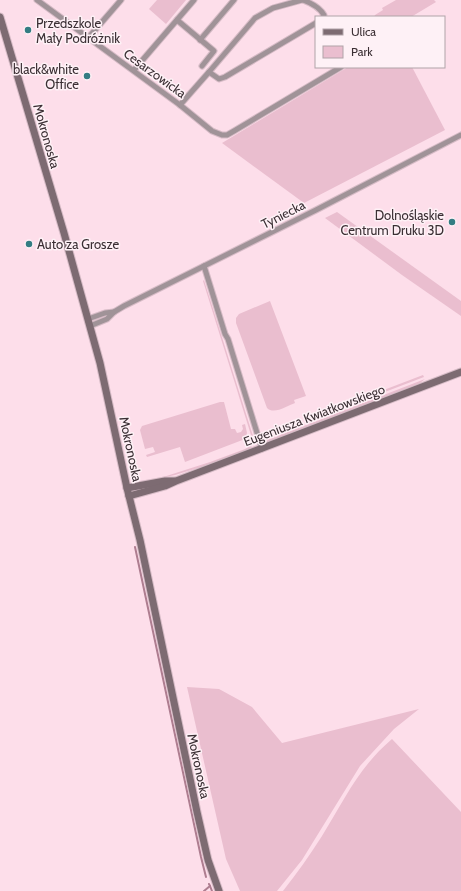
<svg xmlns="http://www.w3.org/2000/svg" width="461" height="891" font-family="Cabin,sans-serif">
  <rect width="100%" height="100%" fill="#fddeea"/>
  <!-- green -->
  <g fill="#eabecf">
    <polygon points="157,0 186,0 166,24 149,9"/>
    <polygon points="396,0 434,0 436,2 411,17 374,17 375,15 383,10 382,8"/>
    <polygon points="348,67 412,67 445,130 304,203 222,143"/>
    <polygon points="337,212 461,301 461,316 402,275 325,218"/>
    <polygon points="204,280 253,436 251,435 203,281"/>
    <path d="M270,301L306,396L294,400L295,403C287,406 274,415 267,408L236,323V318L239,314Z"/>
    <polygon points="423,375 424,377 322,416 321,414"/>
    <polygon points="425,379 420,383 274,440 268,441 264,439 270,439"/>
    <polygon points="220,402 224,402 231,429 235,429 237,433 241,432 243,429 242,425 245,424 247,433 245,439 185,462 180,447 147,457 146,455 155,452 153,447 145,449 140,430 142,426"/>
    <polygon points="254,443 249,450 211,464 175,475 157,479 210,462 245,449"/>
    <polygon points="187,687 219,689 252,707 282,743 419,709 394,729 360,766 302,860 277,891 240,891 226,859"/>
    <path d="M392,739L461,812V891H283C297,873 310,855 322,836C345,799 358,768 392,739Z"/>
  </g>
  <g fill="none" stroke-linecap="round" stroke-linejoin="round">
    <!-- stream -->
    <g stroke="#ae7d90" stroke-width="2">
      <polyline points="135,547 201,857 206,877"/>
      <polyline points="210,886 212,891"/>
      <polyline points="204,891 210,886 209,884"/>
    </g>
    <defs>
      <g id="street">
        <polyline points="37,0 180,105 212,131 222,135 227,135 234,131 341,67"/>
        <path d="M303,0C311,3 320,8 324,15L323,17"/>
        <polyline points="177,20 214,51 202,66"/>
        <polyline points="89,37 121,0"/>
        <polyline points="200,40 234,0"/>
        <polyline points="134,70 194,0"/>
        <polyline points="209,72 255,18 273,8 302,0"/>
        <polyline points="180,105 209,72 219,79 225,77 316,23"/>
        <polyline points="204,266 225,334 228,339 262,449"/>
        <polyline points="88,319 105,313 114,312"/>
        <polyline points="90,326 107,319 114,312 124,306 316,210 461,135"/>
      </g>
      <g id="secondary">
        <polyline points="0,17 64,233 100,363 127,488 140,540 197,812 208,860 219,891"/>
        <polyline points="127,488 165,481 174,481"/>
        <polyline points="129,496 165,486 176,481 461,372"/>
      </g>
    </defs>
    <!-- street casing -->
    <use href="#street" stroke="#d6bbc6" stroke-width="7"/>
    <!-- secondary casing -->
    <use href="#secondary" stroke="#d6bbc6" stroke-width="9"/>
    <!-- street -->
    <use href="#street" stroke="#a09398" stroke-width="5"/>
    <!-- secondary -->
    <use href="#secondary" stroke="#7d6b72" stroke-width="7"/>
  </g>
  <!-- markers -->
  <g fill="#337c82" stroke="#fef1f6" stroke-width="1.5">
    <circle cx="28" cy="30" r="4"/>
    <circle cx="87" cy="76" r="4"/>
    <circle cx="452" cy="222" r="4"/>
    <circle cx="29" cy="244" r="4"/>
  </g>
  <g text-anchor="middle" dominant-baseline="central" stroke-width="3" stroke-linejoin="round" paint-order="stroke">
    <!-- poi labels -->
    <g font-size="13" fill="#3b2f34" stroke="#fef1f6" text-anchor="start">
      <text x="36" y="23">Przedszkole<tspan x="36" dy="15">Mały Podróżnik</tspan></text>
      <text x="79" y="69" text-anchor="end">black&amp;white<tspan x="79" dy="15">Office</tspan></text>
      <text x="444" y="215" text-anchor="end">Dolnośląskie<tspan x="444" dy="15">Centrum Druku 3D</tspan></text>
      <text x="37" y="244">Auto za Grosze</text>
    </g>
    <!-- street labels -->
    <g font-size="13" fill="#3b2f34" stroke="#fef1f6">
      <text transform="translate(155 73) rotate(36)">Cesarzowicka</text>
      <text transform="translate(47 136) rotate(74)">Mokronoska</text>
      <text transform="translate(283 214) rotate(-27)">Tyniecka</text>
      <text transform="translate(314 415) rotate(-21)">Eugeniusza Kwiatkowskiego</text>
      <text transform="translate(131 449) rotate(78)">Mokronoska</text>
      <text transform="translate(199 766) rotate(78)">Mokronoska</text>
    </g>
  </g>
  <!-- legend -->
  <rect x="315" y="16" width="130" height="52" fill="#fef1f6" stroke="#b0a3a8"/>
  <rect x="323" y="29" width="20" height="6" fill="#7d6b72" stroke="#b0a3a8"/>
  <text x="351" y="36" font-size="12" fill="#3b2f34">Ulica</text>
  <rect x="323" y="46" width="20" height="12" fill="#eabecf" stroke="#b0a3a8"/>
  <text x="351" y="56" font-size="12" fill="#3b2f34">Park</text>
</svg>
